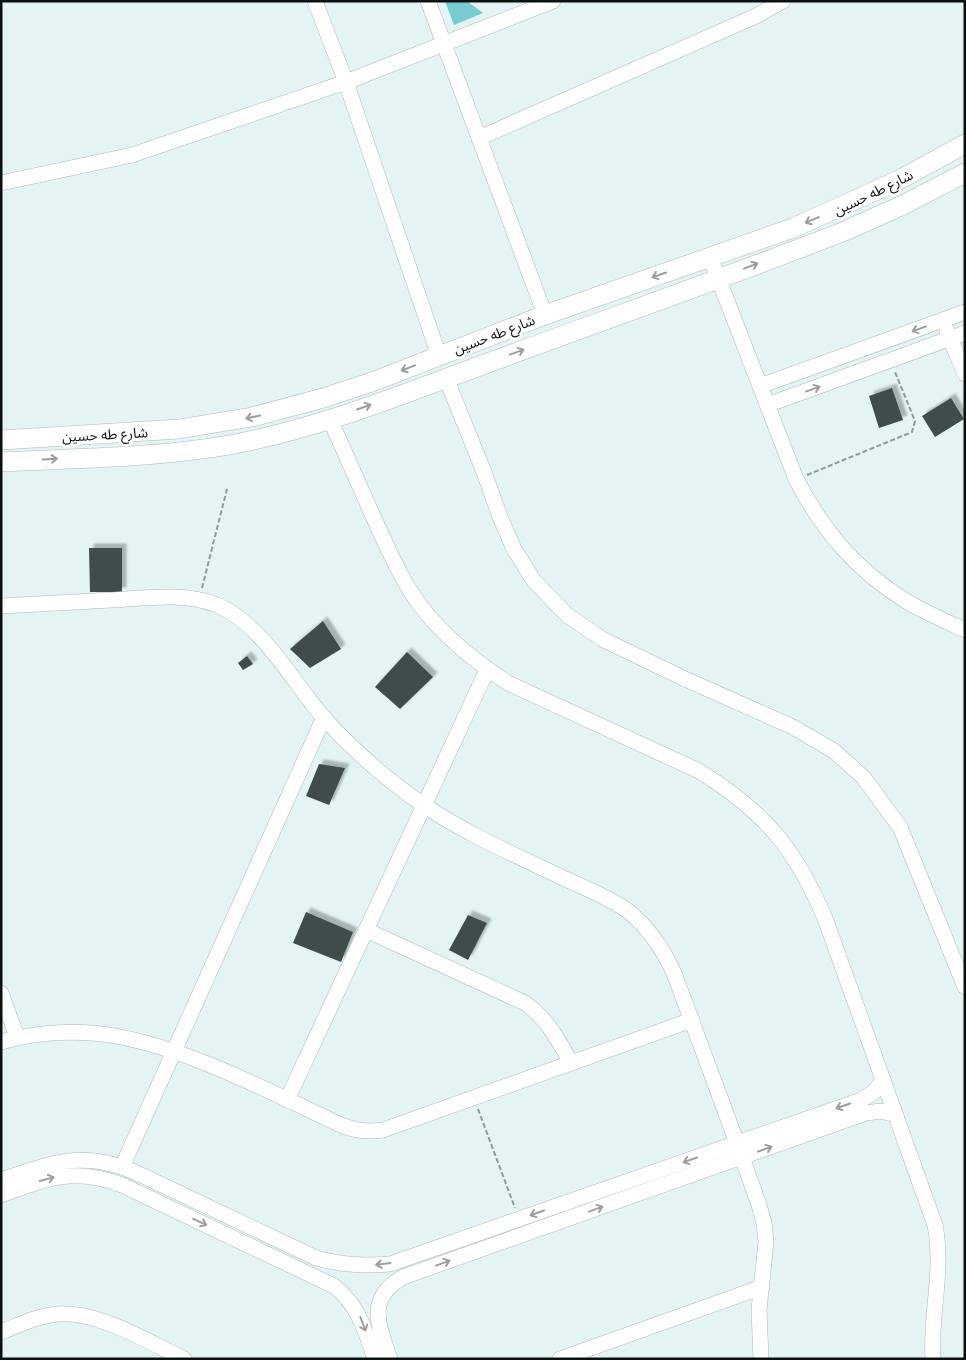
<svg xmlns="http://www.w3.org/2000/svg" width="966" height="1360" font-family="'PT Serif','Noto Sans Arabic',serif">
  <defs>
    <filter id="shadow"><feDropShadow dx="4.5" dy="-4.5" stdDeviation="1" flood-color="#0004"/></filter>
  </defs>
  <rect width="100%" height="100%" fill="#e4f3f4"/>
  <!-- green -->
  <polygon fill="#77ccd2" points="445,1 467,1 483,13 454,25"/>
  <!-- building -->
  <g fill="#3f4b4c" filter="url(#shadow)">
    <polygon points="892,388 903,420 879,428 869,396"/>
    <polygon points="951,398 964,419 935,437 922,416"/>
    <polygon points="89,548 122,548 122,592 90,592"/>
    <polygon points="323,621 341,649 310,668 290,649"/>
    <polygon points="407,652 433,677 400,709 375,687"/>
    <polygon points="247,656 253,664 243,670 238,663"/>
    <polygon points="319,764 345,768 329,805 306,796"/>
    <polygon points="306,912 353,932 341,962 293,943"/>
    <polygon points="468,915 487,923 468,960 449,950"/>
  </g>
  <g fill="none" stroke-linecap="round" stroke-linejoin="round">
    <defs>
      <g id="minor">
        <polyline points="315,1 346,82 439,356"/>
        <polyline points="428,1 545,315"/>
        <polyline points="479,138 756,16 783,1"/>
        <polyline points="1,183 132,155 346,82 553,1"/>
        <path d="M710,257L796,479C823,531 856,570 906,601C924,612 945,621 965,630"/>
        <polyline points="947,331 965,374"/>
        <polyline points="446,378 484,472 500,517 514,549 534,581 567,615 602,639 685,679 793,727 834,751 863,777 900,827 965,987"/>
        <polyline points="760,386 965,312"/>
        <polyline points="767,405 965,333"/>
        <path d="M330,419C344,450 358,482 372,514C384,540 395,567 411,592C435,630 471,659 508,683L699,771C765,812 796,849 826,921L935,1225C944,1272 930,1312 933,1359"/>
        <path d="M1,606C38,604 75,602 112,600C146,598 184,592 217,605C262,624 292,681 323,717C353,750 388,781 425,806C467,834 513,854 559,876C582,887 607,896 628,911C649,928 663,949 674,973L737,1143"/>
        <path d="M366,930L525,1003C547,1019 558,1039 571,1063"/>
        <polyline points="1,993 17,1037"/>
        <path d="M1,1042C37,1032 78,1029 115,1036C190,1049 272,1093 341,1125C356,1131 367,1132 383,1130L692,1020"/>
        <polyline points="287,1100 487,670"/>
        <polyline points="742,1157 759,1205 764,1223 766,1242 759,1310 761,1359"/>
        <polyline points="122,1167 324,717"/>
        <path d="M1,1180C53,1163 84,1149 137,1173L316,1258C342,1265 362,1266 390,1264L861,1100L874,1092L883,1080"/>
        <path d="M1,1195C48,1178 73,1167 122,1185L334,1286C359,1306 365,1330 375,1359"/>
        <path d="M1,1332C19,1325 37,1316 57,1314C97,1310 148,1342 184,1359"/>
        <path d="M390,1359C379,1326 365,1299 403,1277L866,1113L881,1111L896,1115"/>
        <polyline points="560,1359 762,1287"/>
      </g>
      <g id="major">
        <polyline points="1,440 179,429 252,417 323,398 372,382 545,315 793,228 897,181 965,144"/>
        <path d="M1,462C79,458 158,458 235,444C328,426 416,389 504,357C618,315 732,275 845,231L903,205L965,173"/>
      </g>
    </defs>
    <!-- minor casing -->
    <use href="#minor" stroke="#acbabb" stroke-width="16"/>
    <!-- major casing -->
    <use href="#major" stroke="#acbabb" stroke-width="20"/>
    <!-- path -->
    <g stroke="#8f9a9b" stroke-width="2" stroke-dasharray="5 2.5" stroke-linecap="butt">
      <polyline points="807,475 912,432 915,421 895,372"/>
      <polyline points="202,588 227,489"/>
      <polyline points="478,1109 515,1208"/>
    </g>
    <!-- minor -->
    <use href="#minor" stroke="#fff" stroke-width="15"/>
    <!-- major -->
    <use href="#major" stroke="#fff" stroke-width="19"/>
  </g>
  <!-- one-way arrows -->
  <defs><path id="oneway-shaft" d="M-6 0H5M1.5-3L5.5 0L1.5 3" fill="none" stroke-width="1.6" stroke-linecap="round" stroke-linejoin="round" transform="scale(1.25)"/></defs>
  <g stroke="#9d9f9f">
    <use href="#oneway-shaft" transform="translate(812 220) rotate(157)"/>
    <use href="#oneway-shaft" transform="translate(751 266) rotate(-21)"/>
    <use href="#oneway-shaft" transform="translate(659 275) rotate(161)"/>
    <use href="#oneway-shaft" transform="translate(919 329) rotate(160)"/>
    <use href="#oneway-shaft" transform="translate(517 352) rotate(-20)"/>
    <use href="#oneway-shaft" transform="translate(408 368) rotate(159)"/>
    <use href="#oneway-shaft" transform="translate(813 389) rotate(-20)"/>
    <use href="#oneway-shaft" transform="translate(364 407) rotate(-19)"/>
    <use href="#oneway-shaft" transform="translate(253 417) rotate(168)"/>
    <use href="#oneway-shaft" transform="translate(50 459) rotate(-3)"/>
    <use href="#oneway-shaft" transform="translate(843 1106) rotate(161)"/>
    <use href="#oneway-shaft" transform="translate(765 1149) rotate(-20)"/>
    <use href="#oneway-shaft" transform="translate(690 1160) rotate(161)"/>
    <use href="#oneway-shaft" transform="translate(47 1179) rotate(-15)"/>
    <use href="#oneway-shaft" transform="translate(596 1209) rotate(-20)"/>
    <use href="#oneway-shaft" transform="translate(537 1213) rotate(161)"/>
    <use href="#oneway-shaft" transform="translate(200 1222) rotate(25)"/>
    <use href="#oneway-shaft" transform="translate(443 1263) rotate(-20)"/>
    <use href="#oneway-shaft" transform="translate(383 1264) rotate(173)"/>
    <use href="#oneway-shaft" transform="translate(363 1324) rotate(69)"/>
  </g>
  <g text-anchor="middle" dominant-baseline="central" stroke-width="5" stroke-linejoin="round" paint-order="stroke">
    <!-- street labels -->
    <g font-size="14" fill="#0b1010" stroke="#fff">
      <text transform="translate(873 192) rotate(-26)">شارع طه حسين</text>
      <text transform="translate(494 334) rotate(-21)">شارع طه حسين</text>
      <text transform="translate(105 434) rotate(-3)">شارع طه حسين</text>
    </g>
  </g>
  <!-- border -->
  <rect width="966" height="1360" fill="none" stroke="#0b1010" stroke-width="5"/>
</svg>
